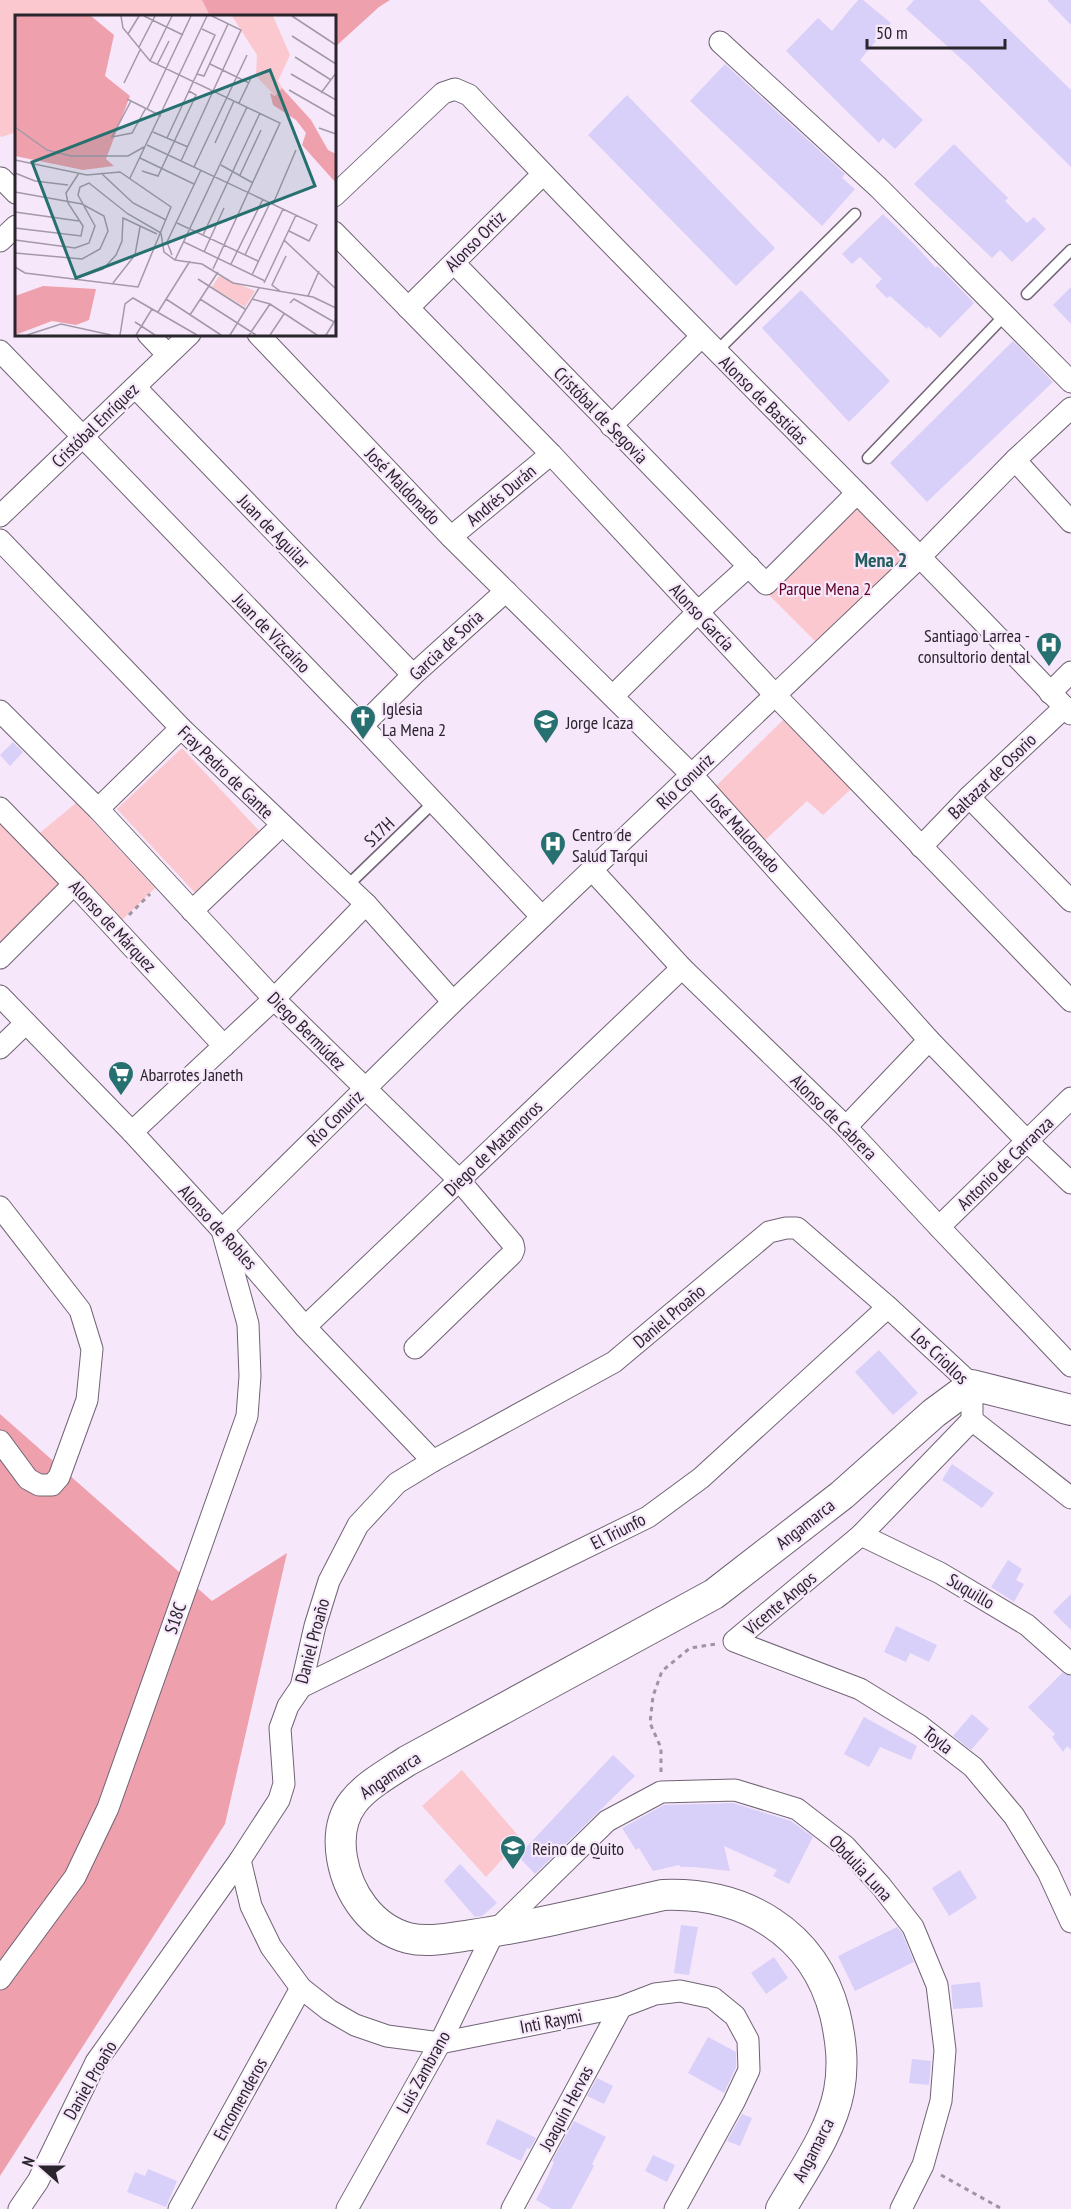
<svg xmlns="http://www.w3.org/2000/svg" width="1071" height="2209" font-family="'PT Sans Narrow',sans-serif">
  <rect width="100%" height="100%" fill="#f6e7fa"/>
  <!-- green -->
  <g fill="#fbc8cf">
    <polygon points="0,0 202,0 210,16 16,16 16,132 2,137 0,136"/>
    <polygon points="858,503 910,557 820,646 767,593"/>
    <polygon points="784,719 852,788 823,815 807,801 762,843 714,788"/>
    <polygon points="182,748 262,834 197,895 117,809"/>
    <polygon points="76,803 155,888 119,923 36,836"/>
    <polygon points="0,823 61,883 0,947"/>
    <polygon points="462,1770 521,1839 486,1877 422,1806"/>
  </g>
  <!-- forest -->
  <g fill="#efa0ad">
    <polygon points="202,0 390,0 379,7 335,47 334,16 210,16"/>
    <polygon points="0,1414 212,1601 287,1553 225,1824 0,2176"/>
  </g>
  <!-- building -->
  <g fill="#d8d0f9">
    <polygon points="858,0 863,0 891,23 860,60 923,120 895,149 883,138 879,143 786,51 818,18 832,31"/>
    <polygon points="914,0 979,0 1071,90 1071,167 968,65 906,9"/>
    <polygon points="1047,0 1071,0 1071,25"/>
    <polygon points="725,64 845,174 842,178 855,189 822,226 690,101"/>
    <polygon points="627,95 775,248 736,286 588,135"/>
    <polygon points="954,144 1008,198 1005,201 1027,223 1034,217 1046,229 1012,262 1000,250 992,258 914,184"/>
    <polygon points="883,214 916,246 936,268 937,266 943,271 974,303 940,338 928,326 927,329 890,296 887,298 875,286 882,279 860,257 852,264 842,254"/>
    <polygon points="1071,287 1071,324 1053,305"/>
    <polygon points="801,290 890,381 849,422 762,328"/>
    <polygon points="1013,341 1053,382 927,502 890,463"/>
    <polygon points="13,742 23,752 10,766 0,755"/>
    <polygon points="879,1350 918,1393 893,1415 855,1372"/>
    <polygon points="952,1464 994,1493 982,1508 942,1480"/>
    <polygon points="1008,1560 1022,1569 1016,1580 1024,1584 1014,1602 991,1587"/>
    <polygon points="1071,1594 1071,1630 1053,1612"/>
    <polygon points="896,1626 937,1645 929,1662 910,1653 906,1662 884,1652"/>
    <polygon points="1062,1673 1071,1676 1071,1750 1067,1746 1063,1752 1052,1737 1055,1734 1028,1707"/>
    <polygon points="972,1714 989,1729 971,1750 953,1736"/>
    <polygon points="864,1717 917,1746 911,1760 880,1747 869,1767 844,1754"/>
    <polygon points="613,1755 635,1776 535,1874 518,1856"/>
    <polygon points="733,1803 791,1821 813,1837 789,1884 773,1876 777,1870 724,1846 730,1871 694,1867 681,1867 679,1865 653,1871 639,1848 636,1850 622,1828 664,1805"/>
    <polygon points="460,1864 497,1903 482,1916 475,1917 444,1881"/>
    <polygon points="960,1870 977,1898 949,1916 932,1888"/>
    <polygon points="681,1925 698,1927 689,1975 674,1973"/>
    <polygon points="897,1927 902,1933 914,1962 855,1991 838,1956"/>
    <polygon points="774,1957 788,1978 766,1994 751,1973"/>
    <polygon points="980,1982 983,2007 953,2009 951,1985"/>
    <polygon points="708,2037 736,2052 736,2067 724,2093 688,2073"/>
    <polygon points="912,2059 931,2061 929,2085 909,2083"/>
    <polygon points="597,2078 613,2086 604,2104 587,2096"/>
    <polygon points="742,2114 752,2118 740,2146 727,2141"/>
    <polygon points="497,2119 536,2138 530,2149 527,2148 521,2161 486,2144"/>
    <polygon points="574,2121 606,2137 592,2164 594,2166 571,2209 552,2209 536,2200 548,2176 554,2162 552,2161"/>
    <polygon points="653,2155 675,2165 667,2182 645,2171"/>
    <polygon points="148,2169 177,2181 166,2207 127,2192 135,2172 145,2176"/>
  </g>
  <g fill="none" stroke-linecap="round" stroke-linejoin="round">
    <defs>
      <g id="lane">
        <polyline points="1027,294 1071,250"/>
        <polyline points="716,352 855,214"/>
        <polyline points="868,458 1005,315"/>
        <polyline points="347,886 434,802"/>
      </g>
      <g id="street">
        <polyline points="720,42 879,188 1071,382"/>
        <polyline points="1,178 16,193"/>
        <path d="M334,196L443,93L455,89L469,95C666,306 874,504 1071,714"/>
        <polyline points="334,232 551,454 775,695 1071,1001"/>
        <polyline points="0,241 16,226"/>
        <polyline points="454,263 766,584 857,493"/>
        <polyline points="408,308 543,174"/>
        <polyline points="148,334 168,355"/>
        <polyline points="258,334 451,537 691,774 929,1040 1027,1141 1071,1183"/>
        <polyline points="0,351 362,726 542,917"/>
        <polyline points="135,387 413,675"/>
        <polyline points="611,426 701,337"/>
        <polyline points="1015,460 1071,522"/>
        <polyline points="0,516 190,334"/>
        <polyline points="451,537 551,454"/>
        <polyline points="0,540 181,728 366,904 453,1002"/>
        <polyline points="1050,693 1071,672"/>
        <polyline points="613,696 698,612 749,566"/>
        <polyline points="0,711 98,809 274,999 459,1180 513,1244 514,1249 512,1254 415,1348"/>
        <polyline points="362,726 413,675 506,591"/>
        <polyline points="969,797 1071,901"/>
        <polyline points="0,808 74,884 224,1046"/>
        <polyline points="98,809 181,728"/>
        <polyline points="921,847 969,797 1065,707"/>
        <polyline points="593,871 682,968 846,1127 939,1227 1071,1366"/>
        <polyline points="192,911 282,825"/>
        <polyline points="0,958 74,884"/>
        <polyline points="0,996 132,1132 222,1230 305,1327 433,1461"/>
        <polyline points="0,1048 26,1023"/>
        <polyline points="846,1127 929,1040"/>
        <polyline points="132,1132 274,999 366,904"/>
        <polyline points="0,1207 80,1310 92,1349 87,1400 59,1477 52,1485 39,1485 28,1479 0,1441"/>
        <polyline points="939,1227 1071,1098"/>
        <polyline points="222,1230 453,1002 920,557 1015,460 1071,408"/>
        <polyline points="305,1327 682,968"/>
        <polyline points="972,1420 861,1535 734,1641 860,1689 920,1726 973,1767 1014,1816 1048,1872 1071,1922"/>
        <polyline points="861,1535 940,1573 1027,1625 1071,1664"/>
        <polyline points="301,1687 648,1517 701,1478 888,1307"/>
        <polyline points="240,1860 251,1906 271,1947 301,1988 329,2010 355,2025 387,2036 440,2043 621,2007 655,1994 680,1991 713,1998 735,2016 748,2040 749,2070 734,2102 675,2209"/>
        <polyline points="0,1979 75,1877 108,1808 247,1416 250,1376 248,1324 222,1230"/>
        <polyline points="19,2209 38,2181 96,2062 240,1860 279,1800 284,1784 280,1728 288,1706 301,1687 315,1626 329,1581 358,1525 397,1483 433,1461 614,1362 769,1232 786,1228 797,1228 888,1307 972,1385 972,1420 1071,1498"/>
        <polyline points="179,2209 301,1988"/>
        <polyline points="347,2209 440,2043 494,1932 607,1821 661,1792 735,1790 797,1809 845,1846 881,1886 913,1927 937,1985 945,2050 941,2101 923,2165 901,2209"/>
        <polyline points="512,2209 621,2007"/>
      </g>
      <path id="secondary" d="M781,2209C802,2172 831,2133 839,2091C844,2064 841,2040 835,2014C814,1932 744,1892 663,1895C599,1909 535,1926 471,1935C450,1938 428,1943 408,1938C371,1928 348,1893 342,1858C333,1803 367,1787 407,1761L714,1594L842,1495L934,1413L972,1385L1071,1410"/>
    </defs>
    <!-- lane casing -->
    <use href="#lane" stroke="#706474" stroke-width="13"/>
    <!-- street casing -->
    <use href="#street" stroke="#706474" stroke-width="23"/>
    <!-- secondary casing -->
    <use href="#secondary" stroke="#706474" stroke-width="32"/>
    <!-- path -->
    <g stroke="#9f94a2" stroke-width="3" stroke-dasharray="4.5 4.5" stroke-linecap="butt">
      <polyline points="129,915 150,894"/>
      <polyline points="661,1772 661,1748 650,1723 653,1696 662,1671 690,1648 716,1644"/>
      <polyline points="941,2175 1002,2209"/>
    </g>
    <!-- lane -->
    <use href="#lane" stroke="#fff" stroke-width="10"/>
    <!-- street -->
    <use href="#street" stroke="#fff" stroke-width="21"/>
    <!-- secondary -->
    <use href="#secondary" stroke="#fff" stroke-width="30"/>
  </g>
  <!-- icons -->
  <defs>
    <symbol id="hospital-pin" viewBox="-11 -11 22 30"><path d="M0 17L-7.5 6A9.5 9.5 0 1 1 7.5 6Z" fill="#267170" stroke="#f6e7fa"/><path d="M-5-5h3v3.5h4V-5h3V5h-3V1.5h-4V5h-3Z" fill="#fff"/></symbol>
    <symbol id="church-pin" viewBox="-11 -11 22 30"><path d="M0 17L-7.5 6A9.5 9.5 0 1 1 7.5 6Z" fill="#267170" stroke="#f6e7fa"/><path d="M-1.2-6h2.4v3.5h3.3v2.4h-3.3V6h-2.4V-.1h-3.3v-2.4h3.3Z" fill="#fff"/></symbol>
    <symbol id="school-pin" viewBox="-11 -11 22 30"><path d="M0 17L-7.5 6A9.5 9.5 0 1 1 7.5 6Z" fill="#267170" stroke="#f6e7fa"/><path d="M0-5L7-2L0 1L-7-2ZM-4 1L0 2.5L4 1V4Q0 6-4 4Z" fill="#fff"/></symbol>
    <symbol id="supermarket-pin" viewBox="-11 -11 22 30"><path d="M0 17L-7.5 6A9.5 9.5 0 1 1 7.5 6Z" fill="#267170" stroke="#f6e7fa"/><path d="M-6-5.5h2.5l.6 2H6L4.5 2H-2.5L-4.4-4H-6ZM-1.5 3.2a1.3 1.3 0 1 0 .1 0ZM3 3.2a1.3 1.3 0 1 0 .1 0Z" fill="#fff"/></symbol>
  </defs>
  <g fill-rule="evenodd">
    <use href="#hospital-pin" x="1034" y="630" width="30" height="40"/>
    <use href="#church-pin" x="348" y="703" width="30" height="40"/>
    <use href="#school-pin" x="531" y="707" width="30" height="40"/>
    <use href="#hospital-pin" x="538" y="829" width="30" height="40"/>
    <use href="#supermarket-pin" x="106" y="1059" width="30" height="40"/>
    <use href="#school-pin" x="498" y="1833" width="30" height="40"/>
  </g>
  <g text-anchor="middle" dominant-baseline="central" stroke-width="4.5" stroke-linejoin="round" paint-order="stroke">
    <!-- street labels -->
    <g font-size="18" fill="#2a252c" stroke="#f6e7fa">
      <text transform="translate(475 241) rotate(-45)">Alonso Ortiz</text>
      <text transform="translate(764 400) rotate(45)">Alonso de Bastidas</text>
      <text transform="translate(601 415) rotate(46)">Cristóbal de Segovia</text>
      <text transform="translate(95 425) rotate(-44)">Cristóbal Enríquez</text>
      <text transform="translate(403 486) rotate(46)">José Maldonado</text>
      <text transform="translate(501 495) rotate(-40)">Andrés Durán</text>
      <text transform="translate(274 531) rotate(46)">Juan de Aguilar</text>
      <text transform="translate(702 617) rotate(47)">Alonso García</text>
      <text transform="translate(272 633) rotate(46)">Juan de Vizcaíno</text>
      <text transform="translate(446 645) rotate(-43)">Garcia de Soria</text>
      <text transform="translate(226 772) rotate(44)">Fray Pedro de Gante</text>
      <text transform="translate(992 776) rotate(-44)">Baltazar de Osorio</text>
      <text transform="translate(685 781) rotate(-44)">Río Conuriz</text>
      <text transform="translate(379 832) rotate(-44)">S17H</text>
      <text transform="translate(744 833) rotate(48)">José Maldonado</text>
      <text transform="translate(113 926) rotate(47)">Alonso de Márquez</text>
      <text transform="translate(307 1031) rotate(45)">Diego Bermúdez</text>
      <text transform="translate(834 1117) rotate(45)">Alonso de Cabrera</text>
      <text transform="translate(335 1118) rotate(-45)">Río Conuriz</text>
      <text transform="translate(493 1148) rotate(-44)">Diego de Matamoros</text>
      <text transform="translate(1005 1163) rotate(-44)">Antonio de Carranza</text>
      <text transform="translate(218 1227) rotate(48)">Alonso de Robles</text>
      <text transform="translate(669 1316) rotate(-40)">Daniel Proaño</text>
      <text transform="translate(940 1356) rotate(44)">Los Criollos</text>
      <text transform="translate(805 1524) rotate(-38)">Angamarca</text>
      <text transform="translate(618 1531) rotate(-27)">El Triunfo</text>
      <text transform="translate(971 1591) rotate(31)">Suquillo</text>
      <text transform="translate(780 1603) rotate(-40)">Vicente Angos</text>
      <text transform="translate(175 1618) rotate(-71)">S18C</text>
      <text transform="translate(312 1641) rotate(-75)">Daniel Proaño</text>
      <text transform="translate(938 1740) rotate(38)">Toyla</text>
      <text transform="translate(390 1775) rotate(-34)">Angamarca</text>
      <text transform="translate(861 1868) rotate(47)">Obdulia Luna</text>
      <text transform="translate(551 2021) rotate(-11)">Inti Raymi</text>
      <text transform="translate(423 2072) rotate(-61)">Luis Zambrano</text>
      <text transform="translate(90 2080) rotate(-60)">Daniel Proaño</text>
      <text transform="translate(240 2099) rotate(-61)">Encomenderos</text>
      <text transform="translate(566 2108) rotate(-62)">Joaquín Hervas</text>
      <text transform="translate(813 2150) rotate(-63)">Angamarca</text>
    </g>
    <!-- park labels -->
    <g font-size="18" fill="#5f0023" stroke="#f6e7fa">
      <text x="825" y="588">Parque Mena 2</text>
    </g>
    <!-- poi labels -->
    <g font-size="18" fill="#2a252c" stroke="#f6e7fa" text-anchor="start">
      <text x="1030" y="635" text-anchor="end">Santiago Larrea -<tspan x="1030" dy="21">consultorio dental</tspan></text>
      <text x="382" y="708">Iglesia<tspan x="382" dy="21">La Mena 2</tspan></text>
      <text x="566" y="722">Jorge Icaza</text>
      <text x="572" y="834">Centro de<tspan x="572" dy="21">Salud Tarqui</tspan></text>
      <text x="140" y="1074">Abarrotes Janeth</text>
      <text x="532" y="1848">Reino de Quito</text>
    </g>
    <!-- neighbourhood labels -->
    <g font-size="20" font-weight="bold" fill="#235d5d" stroke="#f6e7fa">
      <text x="881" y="560">Mena 2</text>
    </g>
  </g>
  <!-- overview -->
  <g transform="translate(15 15)">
    <rect width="321" height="321" fill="#f6e7fa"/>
    <path d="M217,1H258L275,40L263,66L267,73L260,81L241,61L242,40ZM204,261L240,276L230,292L197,272Z" fill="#fbc8cf"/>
    <path d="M0,1H76L99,20L90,61L115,81L91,144L99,151L68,155L0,141ZM267,73L296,105L313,135L321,139V168L287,130L291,118L281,105L258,90L255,78L260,81ZM28,271L81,274L74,305L61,310L37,306L0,320V281Z" fill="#efa0ad"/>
    <path fill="none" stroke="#a499a8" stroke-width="1.5" d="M106,1L108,13L135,46L265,108L198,254M129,1L168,20M277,1L321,30M113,19L124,1M277,21L321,49M124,32L140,1M280,42L316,65M135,46L157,1M195,49L234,68M142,50L154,26M182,59L189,61L213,9M276,59L321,85M109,68L125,35M274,75L321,102M306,78L321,58M112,84L146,101M116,86L97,122L117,118L131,93M224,88L236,63M132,94L176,1M0,112L32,135L56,141H113L129,132M304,113L321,119M138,117L173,132M152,123L200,20L187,14M200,128L219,86M132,130L302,210L294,226L274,216M125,143L179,169M0,145L72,160L105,157L156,192L123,272L10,258L0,252M166,146L226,15L197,1M206,150L238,168M179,152L232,40M127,156L143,161L181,80L174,76M0,158L20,166L53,170M86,158L118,188L151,205M225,160L246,115M115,163L192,1M0,177L67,189L89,201L93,216L85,234L67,244L0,238M258,189L281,135M0,197L64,206M162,208L243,246M0,213L66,221L68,211L53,188L51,178L64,158M146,218L149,237L160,245L187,249L218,268L298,282L321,293M188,220L245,98M0,225L60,233L74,228L80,211L63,180L65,172L74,168L113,199L146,218M269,225L321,274M169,227L250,266M189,237L209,193M157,240L152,227L186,155M230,240L255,188M160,245L232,92M216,249L248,184M237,260L268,194M65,262L88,254L101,240L107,226L108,203L142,219M183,264L230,294M98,268L120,240L125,212M249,268L281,200M265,276L257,270L271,241M293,281L304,256M151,284L206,320M185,284L241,320M237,284L255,289L302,320M275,288L279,284L319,307M143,297L175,246M175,300L203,257M120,307L140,320M12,320L46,309L96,320M105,320L110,289L118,283L182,320M121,320L137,294M215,320L244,273M234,320L255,289M255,320L269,299M311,320L321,304"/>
    <path fill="#267170" fill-opacity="0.15" stroke="#267170" stroke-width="3" d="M255,55L300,171L61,263L17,147Z"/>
    <rect width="321" height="321" fill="none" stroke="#2a252c" stroke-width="3"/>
  </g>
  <!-- north arrow -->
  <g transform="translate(42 2167) rotate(291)" stroke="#f6e7fa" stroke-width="4.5" paint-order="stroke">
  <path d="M0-4.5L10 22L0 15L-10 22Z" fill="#2a252c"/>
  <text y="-9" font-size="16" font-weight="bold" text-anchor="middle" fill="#2a252c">N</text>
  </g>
  <!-- scale -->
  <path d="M867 39v9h138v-9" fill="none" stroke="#2a252c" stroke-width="3"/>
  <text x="876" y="39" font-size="18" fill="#2a252c" stroke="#f6e7fa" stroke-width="4.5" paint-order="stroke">50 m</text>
</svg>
